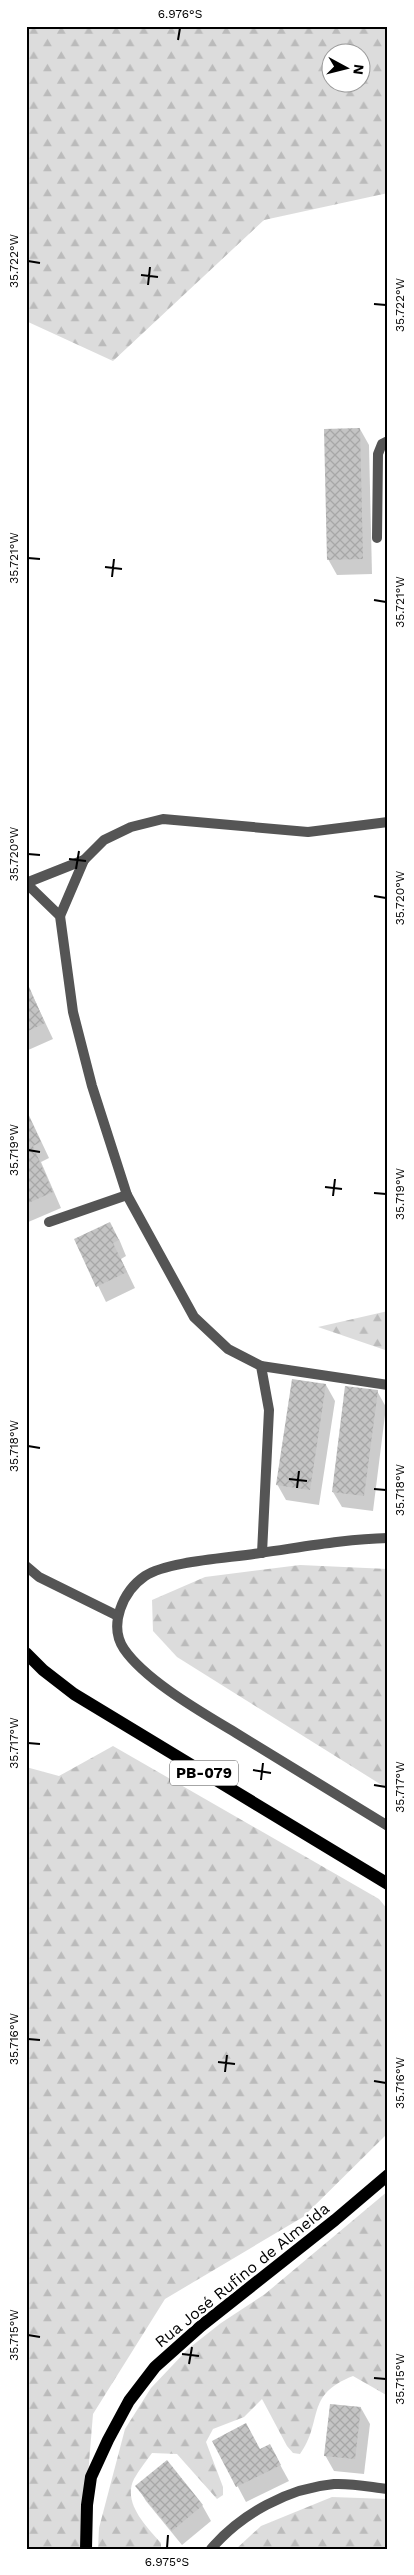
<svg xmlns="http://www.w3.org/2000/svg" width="414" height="2575" font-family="'Work Sans',sans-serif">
  <defs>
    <pattern id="forest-firs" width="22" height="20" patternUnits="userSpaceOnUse" patternTransform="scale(1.25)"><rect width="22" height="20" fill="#dcdcdc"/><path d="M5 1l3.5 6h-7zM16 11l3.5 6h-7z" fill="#bbb"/></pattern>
    <pattern id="building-cross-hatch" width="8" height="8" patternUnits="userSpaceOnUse" patternTransform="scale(1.25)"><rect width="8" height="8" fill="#c4c4c4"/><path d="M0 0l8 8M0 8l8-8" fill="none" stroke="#a7a7a7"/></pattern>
  </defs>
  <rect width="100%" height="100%" fill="#fff"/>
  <!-- forest -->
  <g fill="url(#forest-firs)" fill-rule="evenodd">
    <path d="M26,26H388V193L264,220L113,361L26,321ZM332,52H362V82H332Z"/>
    <polygon points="388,1311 388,1351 318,1327"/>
    <polygon points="300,1565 388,1569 388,1789 177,1657 153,1631 152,1600 205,1577"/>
    <polygon points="113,1746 379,1899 388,1910 388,2133 303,2217 165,2299 93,2414 82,2549 26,2549 26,1767 59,1776"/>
    <path d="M388,2191V2396L353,2376C304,2395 324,2421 300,2454L293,2453L287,2446L262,2399L244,2417L213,2429L206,2442L223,2487V2495L217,2499L177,2454L152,2453C146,2461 139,2470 134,2479C122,2503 147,2527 161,2543V2549H98L99,2528L125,2429L151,2388L188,2349L221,2323L265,2294Z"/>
    <polygon points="332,2497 388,2499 388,2549 236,2549 261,2526"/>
  </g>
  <!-- shadow -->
  <g fill="#0003">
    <polygon points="360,429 369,445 372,574 337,575 328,559"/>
    <polygon points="26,982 53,1039 26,1051"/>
    <polygon points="26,1109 49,1158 41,1162 61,1208 26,1223"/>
    <polygon points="119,1239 126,1256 121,1259 135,1288 106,1302 76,1240"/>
    <polygon points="326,1385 335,1401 319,1505 286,1500 277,1484"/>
    <polygon points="377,1391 386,1407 373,1511 342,1507 333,1492"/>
    <polygon points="361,2408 370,2424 364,2474 334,2471 325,2455"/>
    <polygon points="214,2442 260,2450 278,2461 289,2481 246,2502"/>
    <polygon points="137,2486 202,2505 211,2521 182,2545 146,2501"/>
  </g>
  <!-- building -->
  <g fill="url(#building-cross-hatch)">
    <polygon points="360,428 363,559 327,560 324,429"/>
    <polygon points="26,980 45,1023 26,1032"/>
    <polygon points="26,1110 41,1142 33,1146 53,1192 26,1204"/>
    <polygon points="110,1222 119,1240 113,1243 127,1272 96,1287 74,1239"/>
    <polygon points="292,1379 326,1384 310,1490 276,1485"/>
    <polygon points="345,1386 378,1390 364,1496 332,1492"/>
    <polygon points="330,2404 361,2407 355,2459 324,2456"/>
    <polygon points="246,2423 260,2449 270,2444 281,2465 236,2487 212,2441"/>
    <polygon points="167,2460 203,2505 172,2531 135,2486"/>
  </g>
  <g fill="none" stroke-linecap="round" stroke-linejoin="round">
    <!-- service -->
    <g stroke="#555" stroke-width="10">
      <polyline points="377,538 378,454 382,444 388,441"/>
      <polyline points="26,883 84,860 104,840 131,827 163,819 308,832 388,822"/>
      <polyline points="26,883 60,916 73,1012 92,1086 127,1195"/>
      <polyline points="60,916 84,860"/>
      <polyline points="49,1222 127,1195 194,1317 228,1349 261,1366 269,1410 262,1553"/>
      <polyline points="261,1366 388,1385"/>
      <path d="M388,1538C345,1539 303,1547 260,1553C231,1558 168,1561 145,1576C123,1591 108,1625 124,1649C146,1681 203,1713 236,1733C286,1764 337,1795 388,1826"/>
      <polyline points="26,1566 39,1577 118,1616"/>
    </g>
    <!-- minor -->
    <path stroke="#555" stroke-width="10" d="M211,2549C241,2514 288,2488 334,2484C352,2483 370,2487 388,2489"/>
    <!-- primary -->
    <g stroke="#000" stroke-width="12">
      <polyline points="26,1653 43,1670 74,1694 388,1884"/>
      <polyline points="86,2549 87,2505 91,2477 108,2440 129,2401 155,2367 201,2326 335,2220 388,2175"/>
    </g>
  </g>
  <!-- ticks -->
  <path fill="none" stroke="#000" stroke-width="2" d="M178,40L180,28M28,261L40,263M141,275L158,277M148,285L150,267M374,304L386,305M28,558L40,559M105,567L122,569M112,577L114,559M374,600L386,602M28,854L40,855M69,859L86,861M76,869L79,851M374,896L386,898M28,1150L40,1152M325,1187L342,1189M374,1193L386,1194M333,1196L335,1179M28,1446L40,1448M289,1479L307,1481M297,1488L299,1471M374,1489L386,1490M28,1743L40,1744M253,1770L271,1773M261,1780L263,1763M374,1785L386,1787M28,2039L40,2040M218,2062L235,2064M225,2072L227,2055M374,2081L386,2083M28,2335L40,2337M182,2354L199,2356M189,2364L192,2347M374,2378L386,2379M167,2548L168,2535"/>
  <g text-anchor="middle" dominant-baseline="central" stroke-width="5" stroke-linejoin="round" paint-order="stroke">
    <!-- shield labels -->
    <rect fill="#fff" stroke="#4c4c4c" stroke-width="1" x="170" y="1760.5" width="68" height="25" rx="4"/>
    <g font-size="15" font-weight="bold" fill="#000">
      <text x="204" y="1773">PB-079</text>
    </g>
    <!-- street labels -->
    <g font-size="16" fill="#000" stroke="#fff">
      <text transform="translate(242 2275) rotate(-39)">Rua José Rufino de Almeida</text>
    </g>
  </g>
  <!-- border -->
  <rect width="414" height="2575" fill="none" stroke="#ffffff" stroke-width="55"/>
  <!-- north arrow -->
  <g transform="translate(346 68) rotate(97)"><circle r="24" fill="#ffffff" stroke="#999999"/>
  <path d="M0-4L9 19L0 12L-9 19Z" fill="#000000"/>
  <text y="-8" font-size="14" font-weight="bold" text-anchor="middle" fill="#000000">N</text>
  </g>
  <rect x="28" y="28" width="358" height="2520" fill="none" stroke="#000" stroke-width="2"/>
  <g font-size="12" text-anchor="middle" fill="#000">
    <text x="180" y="18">6.976°S</text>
    <text transform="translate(14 261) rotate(-90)" y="4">35.722°W</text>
    <text transform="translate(400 305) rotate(-90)" y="4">35.722°W</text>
    <text transform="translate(14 558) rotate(-90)" y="4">35.721°W</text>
    <text transform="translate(400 602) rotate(-90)" y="4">35.721°W</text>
    <text transform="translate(14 854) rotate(-90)" y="4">35.720°W</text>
    <text transform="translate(400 898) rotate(-90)" y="4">35.720°W</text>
    <text transform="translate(14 1150) rotate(-90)" y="4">35.719°W</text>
    <text transform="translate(400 1194) rotate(-90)" y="4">35.719°W</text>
    <text transform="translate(14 1446) rotate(-90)" y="4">35.718°W</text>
    <text transform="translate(400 1490) rotate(-90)" y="4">35.718°W</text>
    <text transform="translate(14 1743) rotate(-90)" y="4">35.717°W</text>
    <text transform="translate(400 1787) rotate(-90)" y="4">35.717°W</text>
    <text transform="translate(14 2039) rotate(-90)" y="4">35.716°W</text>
    <text transform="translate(400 2083) rotate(-90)" y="4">35.716°W</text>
    <text transform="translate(14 2335) rotate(-90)" y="4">35.715°W</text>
    <text transform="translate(400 2379) rotate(-90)" y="4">35.715°W</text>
    <text x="167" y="2566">6.975°S</text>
  </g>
</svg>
